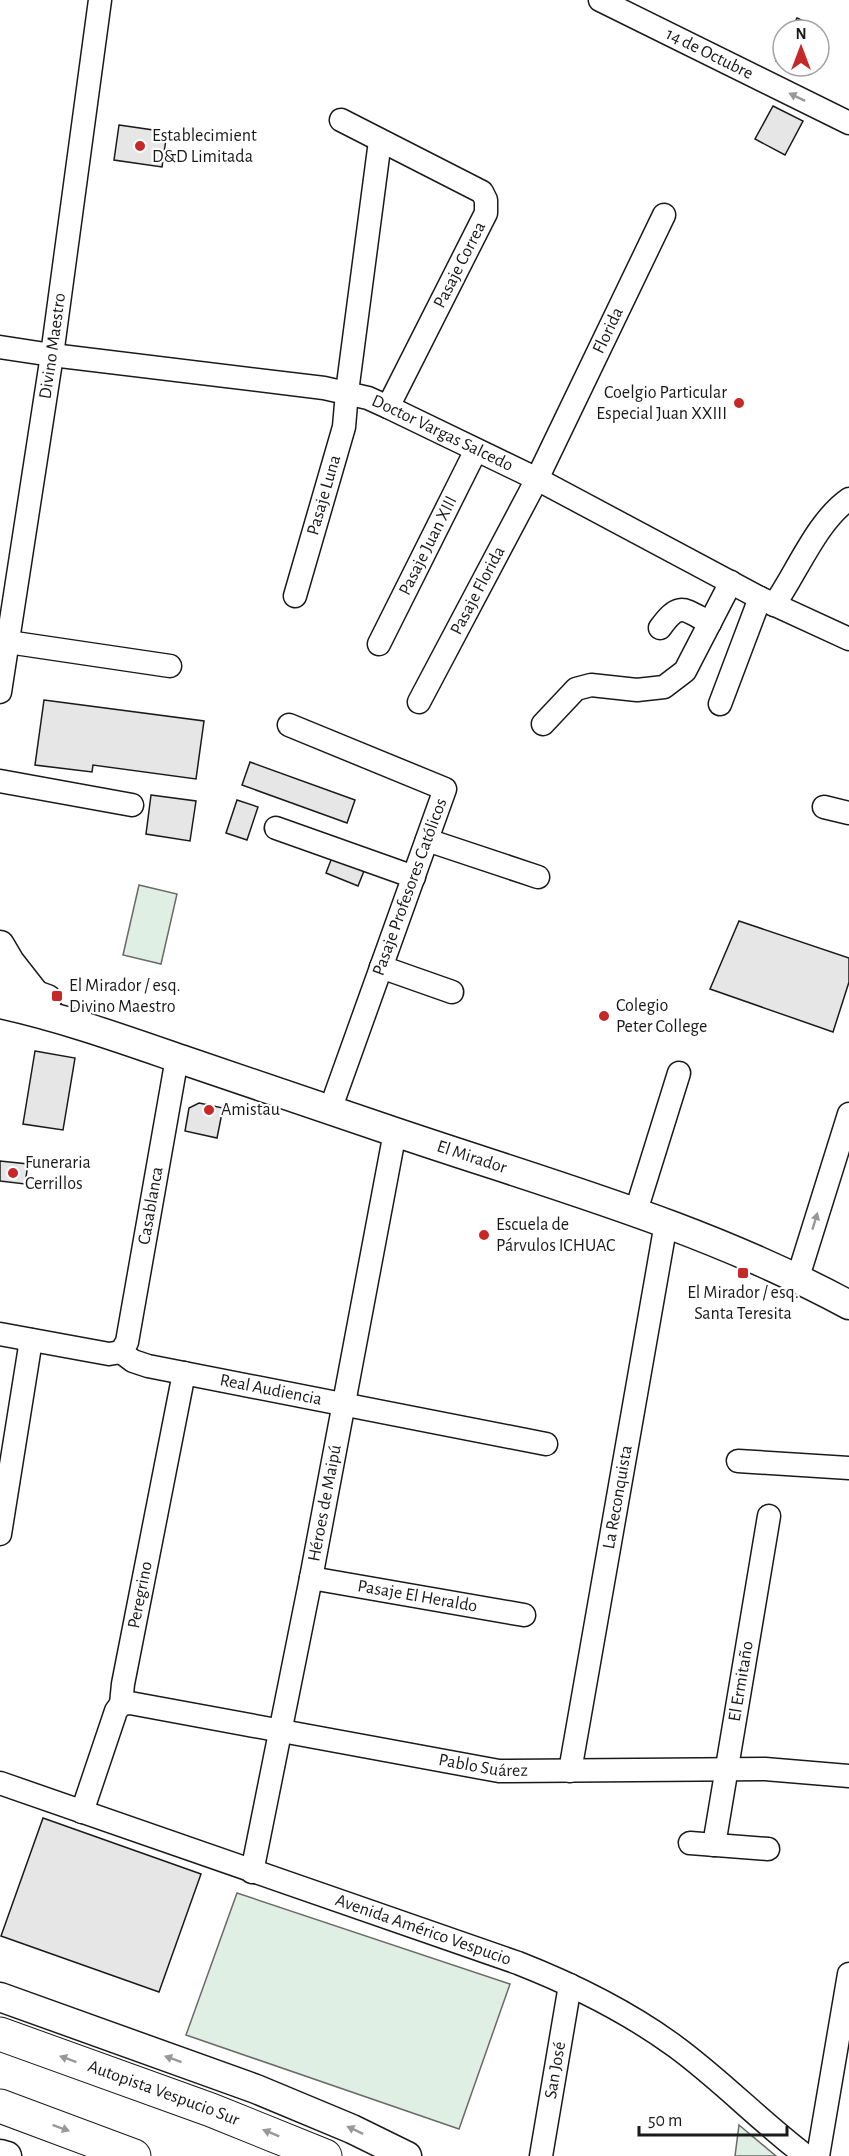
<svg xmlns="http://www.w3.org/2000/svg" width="849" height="2156" font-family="'Alegreya Sans',sans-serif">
  <rect width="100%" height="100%" fill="#fff"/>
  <!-- green -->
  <g fill="#e0efe3" stroke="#6a6a6a" stroke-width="1.5">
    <polygon points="139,885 177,894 161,964 123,955"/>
    <polygon points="237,1893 510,1984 459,2129 186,2035"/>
    <polygon points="739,2125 776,2156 735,2156"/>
  </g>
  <!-- building -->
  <g fill="#e6e6e6" stroke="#1a1a1a" stroke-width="1.5">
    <polygon points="797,18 822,30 819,36 819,30 791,30"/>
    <polygon points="783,47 783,65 776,61"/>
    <polygon points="786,66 804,66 800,73"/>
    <polygon points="773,106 803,121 785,155 755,139"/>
    <polygon points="119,125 167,132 162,167 114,160"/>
    <polygon points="44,700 204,721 196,779 93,765 92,772 35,765"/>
    <polygon points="250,762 355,800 347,823 242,785"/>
    <polygon points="151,795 196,801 190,841 146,834"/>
    <polygon points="237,800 258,807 247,840 226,833"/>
    <polygon points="334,852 366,866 358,886 326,873"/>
    <polygon points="739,921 849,958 849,982 833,1032 710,989"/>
    <polygon points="35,1051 75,1058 63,1130 23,1124"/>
    <polygon points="199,1103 223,1108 217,1138 185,1131 189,1108"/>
    <polygon points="0,1161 28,1164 25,1184 0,1181"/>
    <polygon points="43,1818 201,1874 159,1992 1,1936"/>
  </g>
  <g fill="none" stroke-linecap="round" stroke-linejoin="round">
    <defs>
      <g id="minor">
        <path id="s1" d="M600,0L849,123"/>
        <polyline points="341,120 482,192 486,200 486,213 388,407"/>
        <path id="s2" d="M0,347L52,355L324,388L368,398L388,407L537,479L760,598L849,639"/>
        <path id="s3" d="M295,596L344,427L347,392L380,141"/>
        <path d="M774,605C797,572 817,521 849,499"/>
        <path d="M660,628C680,601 683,609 710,623"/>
        <polyline points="8,642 170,666"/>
        <path id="s4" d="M379,644L476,450"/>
        <path id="s5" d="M0,692L52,355L100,0"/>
        <path id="s6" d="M419,702L537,479L664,215"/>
        <polyline points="720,704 760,598"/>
        <polyline points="543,724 576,689 591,685 637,690 664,687 685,671 731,582"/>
        <polyline points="289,725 445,789 330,1110"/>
        <polyline points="0,781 132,805"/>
        <polyline points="824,807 849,813"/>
        <polyline points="276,828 414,877"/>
        <polyline points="427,840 538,877"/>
        <polyline points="381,967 452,992"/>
        <polyline points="636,1211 679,1073"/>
        <polyline points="798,1277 849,1114"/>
        <polyline points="0,1334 109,1354 121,1352"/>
        <path id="s7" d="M121,1352L133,1361L148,1366L546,1444"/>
        <path id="s8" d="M121,1352L127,1342L177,1058"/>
        <polyline points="738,1461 849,1468"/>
        <polyline points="0,1534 31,1340"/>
        <path id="s9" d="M311,1578L524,1615"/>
        <path id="s10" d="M121,1704L130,1703L499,1771L765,1769L849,1776"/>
        <path id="s11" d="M570,1771L666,1223"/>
        <path id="s12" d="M0,1783L518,1963C574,1985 627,2011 676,2047C721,2080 761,2122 806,2156"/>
        <path id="s13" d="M82,1812L116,1711L121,1704L123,1684L184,1373"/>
        <polyline points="690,1843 768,1849"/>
        <path id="s14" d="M714,1845L769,1516"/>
        <path id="s15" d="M252,1872L311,1578L395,1132"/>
        <path id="s16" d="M541,2156L570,1985"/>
        <polyline points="818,2156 849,1974"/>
      </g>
      <g id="major">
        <polyline points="0,945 10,962 35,994"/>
        <polyline points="0,982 47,999"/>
        <path id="s17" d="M0,1004C64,1018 125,1040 186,1061C255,1085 324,1108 392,1131C548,1184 703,1226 849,1305"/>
        <polyline points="0,1997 256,2089 352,2129 407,2156"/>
        <polyline points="0,2154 7,2156"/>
      </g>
      <g id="highway">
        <path id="s18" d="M0,2034L211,2110L325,2156"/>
        <polyline points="0,2106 134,2156"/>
      </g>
    </defs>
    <!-- minor casing -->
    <use href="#minor" stroke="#1a1a1a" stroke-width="25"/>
    <!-- major casing -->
    <use href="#major" stroke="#1a1a1a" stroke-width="31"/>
    <!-- highway casing -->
    <use href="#highway" stroke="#1a1a1a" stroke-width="35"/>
    <!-- minor -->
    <use href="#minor" stroke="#fff" stroke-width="22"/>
    <!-- major -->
    <use href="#major" stroke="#fff" stroke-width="28"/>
    <!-- highway -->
    <use href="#highway" stroke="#fff" stroke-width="33"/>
  </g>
  <!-- one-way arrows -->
  <defs><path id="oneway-solid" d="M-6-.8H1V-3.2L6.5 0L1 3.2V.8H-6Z" transform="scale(1.5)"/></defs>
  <g fill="#989898">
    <use href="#oneway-solid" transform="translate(797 97) rotate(-154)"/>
    <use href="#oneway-solid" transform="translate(815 1221) rotate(-73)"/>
    <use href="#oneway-solid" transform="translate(68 2059) rotate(-160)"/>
    <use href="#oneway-solid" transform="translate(173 2059) rotate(-160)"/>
    <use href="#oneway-solid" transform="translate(61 2128) rotate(20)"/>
    <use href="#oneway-solid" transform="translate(355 2130) rotate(-155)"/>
    <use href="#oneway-solid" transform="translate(271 2133) rotate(-158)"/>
  </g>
  <!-- markers -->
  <g fill="#c62828" stroke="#fff" stroke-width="2">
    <circle cx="140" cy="146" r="6"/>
    <circle cx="739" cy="403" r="6"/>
    <rect x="51" y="990" width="12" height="12" rx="3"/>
    <circle cx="604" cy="1016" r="6"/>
    <circle cx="209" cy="1110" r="6"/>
    <circle cx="13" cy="1173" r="6"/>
    <circle cx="484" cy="1235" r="6"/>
    <rect x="737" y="1267" width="12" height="12" rx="3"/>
  </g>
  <g text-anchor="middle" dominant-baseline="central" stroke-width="4.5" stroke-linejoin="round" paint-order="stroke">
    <!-- street labels -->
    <g font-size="18" fill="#1a1a1a" stroke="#fff">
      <text stroke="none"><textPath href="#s1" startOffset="122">14 de Octubre</textPath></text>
      <text transform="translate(460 265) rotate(-63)">Pasaje Correa</text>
      <text stroke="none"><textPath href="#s6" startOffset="417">Florida</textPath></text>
      <text stroke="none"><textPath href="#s5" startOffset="350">Divino Maestro</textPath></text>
      <text stroke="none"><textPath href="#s2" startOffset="454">Doctor Vargas Salcedo</textPath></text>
      <text stroke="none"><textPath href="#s3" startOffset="105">Pasaje Luna</textPath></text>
      <text stroke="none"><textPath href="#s4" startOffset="110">Pasaje Juan XIII</textPath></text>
      <text stroke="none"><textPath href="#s6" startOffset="126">Pasaje Florida</textPath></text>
      <text transform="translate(410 887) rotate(-70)">Pasaje Profesores Católicos</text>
      <text stroke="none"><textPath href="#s17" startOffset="496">El Mirador</textPath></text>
      <text stroke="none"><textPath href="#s8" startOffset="150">Casablanca</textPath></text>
      <text stroke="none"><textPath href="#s7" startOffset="156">Real Audiencia</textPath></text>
      <text stroke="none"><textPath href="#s11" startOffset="278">La Reconquista</textPath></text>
      <text stroke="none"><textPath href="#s15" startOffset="376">Héroes de Maipú</textPath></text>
      <text stroke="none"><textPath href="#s13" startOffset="226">Peregrino</textPath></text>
      <text stroke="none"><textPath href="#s9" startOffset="108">Pasaje El Heraldo</textPath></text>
      <text stroke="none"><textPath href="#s14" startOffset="166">El Ermitaño</textPath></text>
      <text stroke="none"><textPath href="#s10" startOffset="368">Pablo Suárez</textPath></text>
      <text stroke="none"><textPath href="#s12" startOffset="448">Avenida Américo Vespucio</textPath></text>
      <text stroke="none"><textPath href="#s16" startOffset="87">San José</textPath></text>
      <text stroke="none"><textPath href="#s18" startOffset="174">Autopista Vespucio Sur</textPath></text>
    </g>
    <!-- poi labels -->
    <g font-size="18" fill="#1a1a1a" stroke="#fff" text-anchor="start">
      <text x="152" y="136">Establecimient<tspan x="152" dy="21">D&amp;D Limitada</tspan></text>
      <text x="727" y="393" text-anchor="end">Coelgio Particular<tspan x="727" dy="21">Especial Juan XXIII</tspan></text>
      <text x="69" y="986">El Mirador / esq.<tspan x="69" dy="21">Divino Maestro</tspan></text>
      <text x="616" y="1006">Colegio<tspan x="616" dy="21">Peter College</tspan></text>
      <text x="221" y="1110">Amistau</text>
      <text x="25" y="1163">Funeraria<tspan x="25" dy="21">Cerrillos</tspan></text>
      <text x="496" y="1225">Escuela de<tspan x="496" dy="21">Párvulos ICHUAC</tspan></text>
      <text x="743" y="1293" text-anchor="middle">El Mirador / esq.<tspan x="743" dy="21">Santa Teresita</tspan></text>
    </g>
  </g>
  <!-- north arrow -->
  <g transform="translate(801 48)"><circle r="28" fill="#ffffff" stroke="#a3a3a3" stroke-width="1.5"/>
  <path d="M0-4.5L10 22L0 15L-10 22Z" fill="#c62828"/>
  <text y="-9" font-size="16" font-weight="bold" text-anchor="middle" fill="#1a1a1a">N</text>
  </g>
  <!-- scale -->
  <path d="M639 2126v9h148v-9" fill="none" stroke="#1a1a1a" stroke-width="3"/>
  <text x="648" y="2126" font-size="18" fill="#1a1a1a" stroke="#ffffff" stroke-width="4.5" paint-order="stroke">50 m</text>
</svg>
